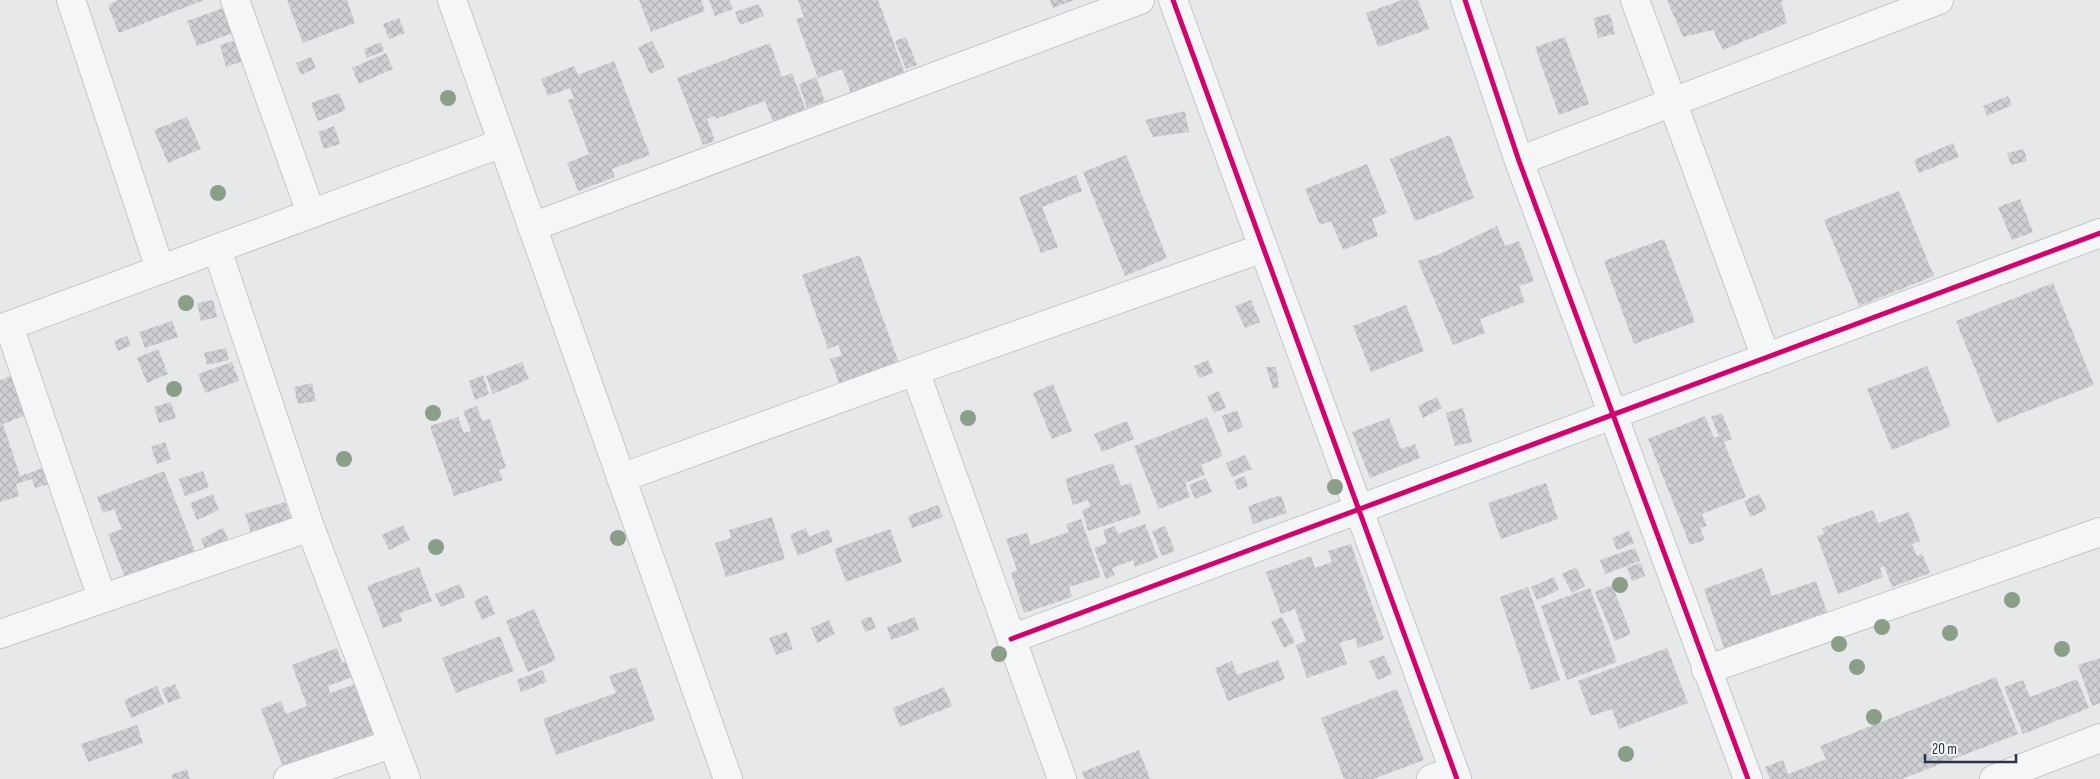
<svg xmlns="http://www.w3.org/2000/svg" width="2100" height="779" font-family="'Sofia Sans Condensed',sans-serif">
  <defs>
    <pattern id="building-cross-hatch" width="8" height="8" patternUnits="userSpaceOnUse" patternTransform="scale(1.25)"><rect width="8" height="8" fill="#ced0d3"/><path d="M0 0l8 8M0 8l8-8" fill="none" stroke="#b1b3b6"/></pattern>
  </defs>
  <rect width="100%" height="100%" fill="#e6e8ea"/>
  <!-- building -->
  <g fill="url(#building-cross-hatch)">
    <polygon points="117,0 204,0 119,33 108,6"/>
    <polygon points="287,0 347,0 355,23 303,43"/>
    <polygon points="639,0 701,0 705,11 651,32"/>
    <polygon points="709,0 729,0 733,9 715,16"/>
    <polygon points="798,0 878,0 906,76 852,96 842,69 818,78 796,19 804,17"/>
    <polygon points="1050,0 1074,0 1053,8"/>
    <polygon points="1402,0 1418,0 1429,29 1378,47 1366,13"/>
    <polygon points="1667,0 1784,0 1781,2 1787,23 1723,50 1713,30 1683,37"/>
    <polygon points="759,4 764,16 740,25 735,12"/>
    <polygon points="226,7 235,32 197,46 187,21"/>
    <polygon points="1610,14 1615,34 1598,38 1593,18"/>
    <polygon points="399,18 405,33 389,39 383,24"/>
    <polygon points="906,37 917,65 906,69 895,41"/>
    <polygon points="1565,37 1589,104 1559,115 1535,47"/>
    <polygon points="236,40 243,61 226,67 220,45"/>
    <polygon points="652,41 665,67 650,74 638,47"/>
    <polygon points="381,42 384,51 367,58 364,49"/>
    <polygon points="770,43 782,77 792,73 806,110 773,122 765,101 716,119 715,116 707,119 715,141 703,145 677,78"/>
    <polygon points="386,53 393,69 359,84 352,68"/>
    <polygon points="311,57 316,68 301,75 296,63"/>
    <polygon points="614,61 650,155 612,169 615,177 578,191 567,163 589,154 568,100 574,98 570,88 548,96 541,79 574,66 578,75"/>
    <polygon points="816,77 825,101 807,108 799,84"/>
    <polygon points="339,93 346,110 318,121 311,103"/>
    <polygon points="2008,96 2012,105 1987,116 1983,106"/>
    <polygon points="1185,111 1189,132 1153,137 1145,120"/>
    <polygon points="187,117 201,149 168,163 154,130"/>
    <polygon points="334,126 340,144 324,149 318,132"/>
    <polygon points="1450,135 1474,198 1415,221 1390,159"/>
    <polygon points="1953,143 1959,157 1919,173 1914,160"/>
    <polygon points="2024,149 2027,161 2011,165 2007,153"/>
    <polygon points="1126,155 1167,258 1125,276 1083,172"/>
    <polygon points="1367,164 1387,213 1372,219 1378,236 1343,250 1331,221 1320,225 1305,189"/>
    <polygon points="1076,175 1082,191 1042,207 1058,247 1041,253 1019,197"/>
    <polygon points="1899,191 1934,276 1859,306 1824,220"/>
    <polygon points="2020,199 2033,232 2012,240 1998,207"/>
    <polygon points="1497,226 1505,246 1519,241 1534,281 1519,286 1525,302 1480,319 1485,333 1453,345 1418,261 1440,254"/>
    <polygon points="1664,239 1695,322 1634,344 1604,261"/>
    <polygon points="860,255 900,366 841,388 830,359 842,355 838,345 828,349 802,275"/>
    <polygon points="2053,283 2094,385 1997,423 1956,321"/>
    <polygon points="213,300 217,317 201,321 197,303"/>
    <polygon points="1251,300 1260,322 1245,328 1235,306"/>
    <polygon points="1406,305 1424,351 1371,372 1353,326"/>
    <polygon points="172,321 178,337 145,348 139,332"/>
    <polygon points="127,336 131,345 118,351 114,341"/>
    <polygon points="226,348 229,360 207,365 204,353"/>
    <polygon points="158,349 168,374 147,383 137,358"/>
    <polygon points="1208,360 1213,373 1199,378 1194,366"/>
    <polygon points="232,362 239,381 205,393 198,374"/>
    <polygon points="522,362 529,379 493,394 486,376"/>
    <polygon points="1927,366 1951,426 1892,450 1867,389"/>
    <polygon points="1266,367 1276,367 1279,387 1273,389"/>
    <polygon points="19,373 32,413 3,424 20,476 46,467 52,483 35,488 32,479 16,484 19,496 0,502 0,380"/>
    <polygon points="483,375 489,394 475,400 469,381"/>
    <polygon points="312,383 316,401 298,404 294,387"/>
    <polygon points="1053,384 1072,431 1052,439 1033,393"/>
    <polygon points="1219,391 1226,408 1214,413 1207,396"/>
    <polygon points="1437,397 1442,408 1423,418 1418,406"/>
    <polygon points="171,402 176,418 159,423 154,407"/>
    <polygon points="477,406 482,421 490,419 506,467 499,470 503,480 454,496 430,426 458,417 464,433 471,431 463,411"/>
    <polygon points="1463,408 1472,442 1455,446 1446,413"/>
    <polygon points="1237,410 1243,427 1228,433 1222,416"/>
    <polygon points="1722,413 1732,439 1724,442 1746,497 1702,514 1707,526 1700,528 1705,540 1690,545 1648,439 1705,416 1714,438 1719,436 1711,417"/>
    <polygon points="1207,417 1223,456 1201,465 1205,475 1185,483 1190,497 1159,509 1134,446"/>
    <polygon points="1389,418 1401,449 1415,444 1420,458 1370,478 1352,432"/>
    <polygon points="1127,421 1134,439 1102,452 1094,434"/>
    <polygon points="165,442 171,459 157,464 151,447"/>
    <polygon points="1245,455 1252,469 1232,477 1226,463"/>
    <polygon points="1113,463 1121,486 1131,483 1141,514 1088,531 1082,510 1090,507 1088,500 1073,505 1065,479"/>
    <polygon points="164,471 195,551 125,577 108,534 122,529 114,509 103,513 97,497"/>
    <polygon points="203,471 209,487 185,496 179,479"/>
    <polygon points="1245,476 1248,486 1238,490 1234,480"/>
    <polygon points="1206,478 1212,492 1195,499 1189,485"/>
    <polygon points="1546,483 1558,519 1501,539 1488,503"/>
    <polygon points="213,494 219,510 197,520 190,503"/>
    <polygon points="1759,494 1767,509 1751,517 1744,501"/>
    <polygon points="1281,495 1287,513 1253,524 1248,506"/>
    <polygon points="285,502 292,521 251,533 245,514"/>
    <polygon points="938,505 943,517 912,528 908,516"/>
    <polygon points="1873,510 1878,523 1909,512 1920,541 1912,544 1917,556 1922,553 1930,573 1892,587 1884,566 1880,568 1883,577 1838,594 1817,536 1824,534 1822,528"/>
    <polygon points="772,517 785,559 726,577 715,543 731,538 729,530"/>
    <polygon points="1081,519 1101,577 1069,587 1072,597 1024,613 1011,573 1017,570 1006,539 1027,533 1031,545 1069,532 1066,524"/>
    <polygon points="1145,524 1158,558 1135,567 1133,560 1112,568 1115,575 1106,579 1094,548 1107,543 1103,530 1115,526 1118,534"/>
    <polygon points="403,525 410,540 389,550 382,535"/>
    <polygon points="1165,526 1175,551 1162,556 1152,531"/>
    <polygon points="223,528 229,541 206,551 201,539"/>
    <polygon points="806,528 809,537 828,529 833,542 798,556 790,535"/>
    <polygon points="890,529 902,562 846,582 834,549"/>
    <polygon points="1629,531 1634,543 1617,550 1612,538"/>
    <polygon points="1351,544 1384,639 1358,648 1355,638 1340,643 1347,664 1307,678 1296,645 1306,641 1295,609 1281,614 1266,572 1311,556 1315,568 1332,562 1328,551"/>
    <polygon points="1635,548 1640,561 1605,574 1600,560"/>
    <polygon points="1641,563 1645,576 1632,581 1627,567"/>
    <polygon points="419,567 432,601 400,613 402,621 383,628 367,586"/>
    <polygon points="1576,567 1585,586 1572,593 1562,574"/>
    <polygon points="1762,568 1772,596 1816,581 1827,612 1724,648 1704,589"/>
    <polygon points="1554,577 1559,590 1537,600 1531,587"/>
    <polygon points="460,584 465,597 441,607 435,594"/>
    <polygon points="1612,585 1631,634 1615,641 1595,592"/>
    <polygon points="1528,587 1560,680 1531,690 1500,597"/>
    <polygon points="1590,588 1617,662 1567,680 1541,606"/>
    <polygon points="487,595 495,614 482,620 474,601"/>
    <polygon points="534,609 556,660 528,672 506,621"/>
    <polygon points="871,616 876,628 865,632 861,620"/>
    <polygon points="915,617 919,630 891,640 887,627"/>
    <polygon points="1282,617 1295,642 1284,648 1271,622"/>
    <polygon points="829,620 835,634 817,643 811,628"/>
    <polygon points="787,632 793,649 776,655 769,638"/>
    <polygon points="500,636 514,671 456,693 442,658"/>
    <polygon points="337,648 342,663 349,661 355,676 328,686 330,693 355,684 376,738 285,772 261,709 281,701 286,714 307,706 292,665"/>
    <polygon points="1667,648 1688,703 1619,729 1612,709 1591,716 1578,681"/>
    <polygon points="1384,655 1392,674 1378,680 1369,661"/>
    <polygon points="2100,658 2100,703 2092,706 2078,665"/>
    <polygon points="1278,660 1285,679 1228,701 1215,668 1232,661 1237,675"/>
    <polygon points="636,667 655,720 556,755 543,719 616,693 609,676"/>
    <polygon points="542,670 547,682 521,692 517,680"/>
    <polygon points="1996,677 2018,734 1902,779 1770,779 1765,767 1783,760 1788,774 1809,766 1826,759 1820,746"/>
    <polygon points="2077,679 2089,708 2023,734 2004,687 2023,680 2030,697"/>
    <polygon points="175,684 181,698 168,703 162,689"/>
    <polygon points="157,686 164,704 131,718 124,700"/>
    <polygon points="944,687 952,706 900,727 893,708"/>
    <polygon points="1397,689 1424,760 1373,779 1344,779 1321,718"/>
    <polygon points="137,725 143,743 88,762 81,744"/>
    <polygon points="1139,750 1150,779 1085,779 1082,772"/>
    <polygon points="187,769 190,779 173,779 171,775"/>
  </g>
  <g fill="none" stroke-linecap="round" stroke-linejoin="round">
    <defs>
      <g id="minor">
        <polyline points="71,0 160,269"/>
        <polyline points="235,0 311,213"/>
        <polyline points="452,0 728,779"/>
        <polyline points="1173,0 1457,779"/>
        <polyline points="1465,0 1519,161 1748,779"/>
        <polyline points="1635,0 1766,358"/>
        <polyline points="1519,161 1939,0"/>
        <polyline points="532,227 1140,0"/>
        <polyline points="217,249 310,527 406,779"/>
        <polyline points="9,326 102,598"/>
        <polyline points="0,329 502,143"/>
        <polyline points="915,371 1062,779"/>
        <polyline points="621,478 915,371 1263,248"/>
        <polyline points="0,634 310,527"/>
        <polyline points="1011,639 2100,233"/>
        <polyline points="1706,670 2100,532"/>
        <polyline points="288,779 391,744"/>
        <polyline points="1431,779 1454,771"/>
        <polyline points="1994,779 2100,738"/>
      </g>
    </defs>
    <!-- minor casing -->
    <use href="#minor" stroke="#c4c6c8" stroke-width="30"/>
    <!-- minor -->
    <use href="#minor" stroke="#f5f6f7" stroke-width="28"/>
    <defs>
      <g id="cycleway">
        <polyline points="1173,0 1457,779"/>
        <polyline points="1465,0 1519,161 1748,779"/>
        <polyline points="1011,639 2100,233"/>
      </g>
    </defs>
    <!-- cycleway casing -->
    <use href="#cycleway" stroke="#f4f6f9" stroke-width="8"/>
    <!-- cycleway -->
    <use href="#cycleway" stroke="#d6006c" stroke-width="5"/>
  </g>
  <!-- trees -->
  <g fill="#8a9e88">
    <circle cx="448" cy="98" r="8"/>
    <circle cx="218" cy="193" r="8"/>
    <circle cx="186" cy="303" r="8"/>
    <circle cx="174" cy="389" r="8"/>
    <circle cx="433" cy="413" r="8"/>
    <circle cx="968" cy="418" r="8"/>
    <circle cx="344" cy="459" r="8"/>
    <circle cx="1335" cy="487" r="8"/>
    <circle cx="618" cy="538" r="8"/>
    <circle cx="436" cy="547" r="8"/>
    <circle cx="1620" cy="585" r="8"/>
    <circle cx="2012" cy="600" r="8"/>
    <circle cx="1882" cy="627" r="8"/>
    <circle cx="1950" cy="633" r="8"/>
    <circle cx="1839" cy="644" r="8"/>
    <circle cx="2062" cy="649" r="8"/>
    <circle cx="999" cy="654" r="8"/>
    <circle cx="1857" cy="667" r="8"/>
    <circle cx="1874" cy="717" r="8"/>
    <circle cx="1626" cy="754" r="8"/>
  </g>
  <!-- scale -->
  <path d="M1925 754v8h91v-8" fill="none" stroke="#2b3445" stroke-width="2.5"/>
  <text x="1932" y="754" font-size="15" fill="#2b3445" stroke="#f4f6f9" stroke-width="4" paint-order="stroke">20 m</text>
</svg>
